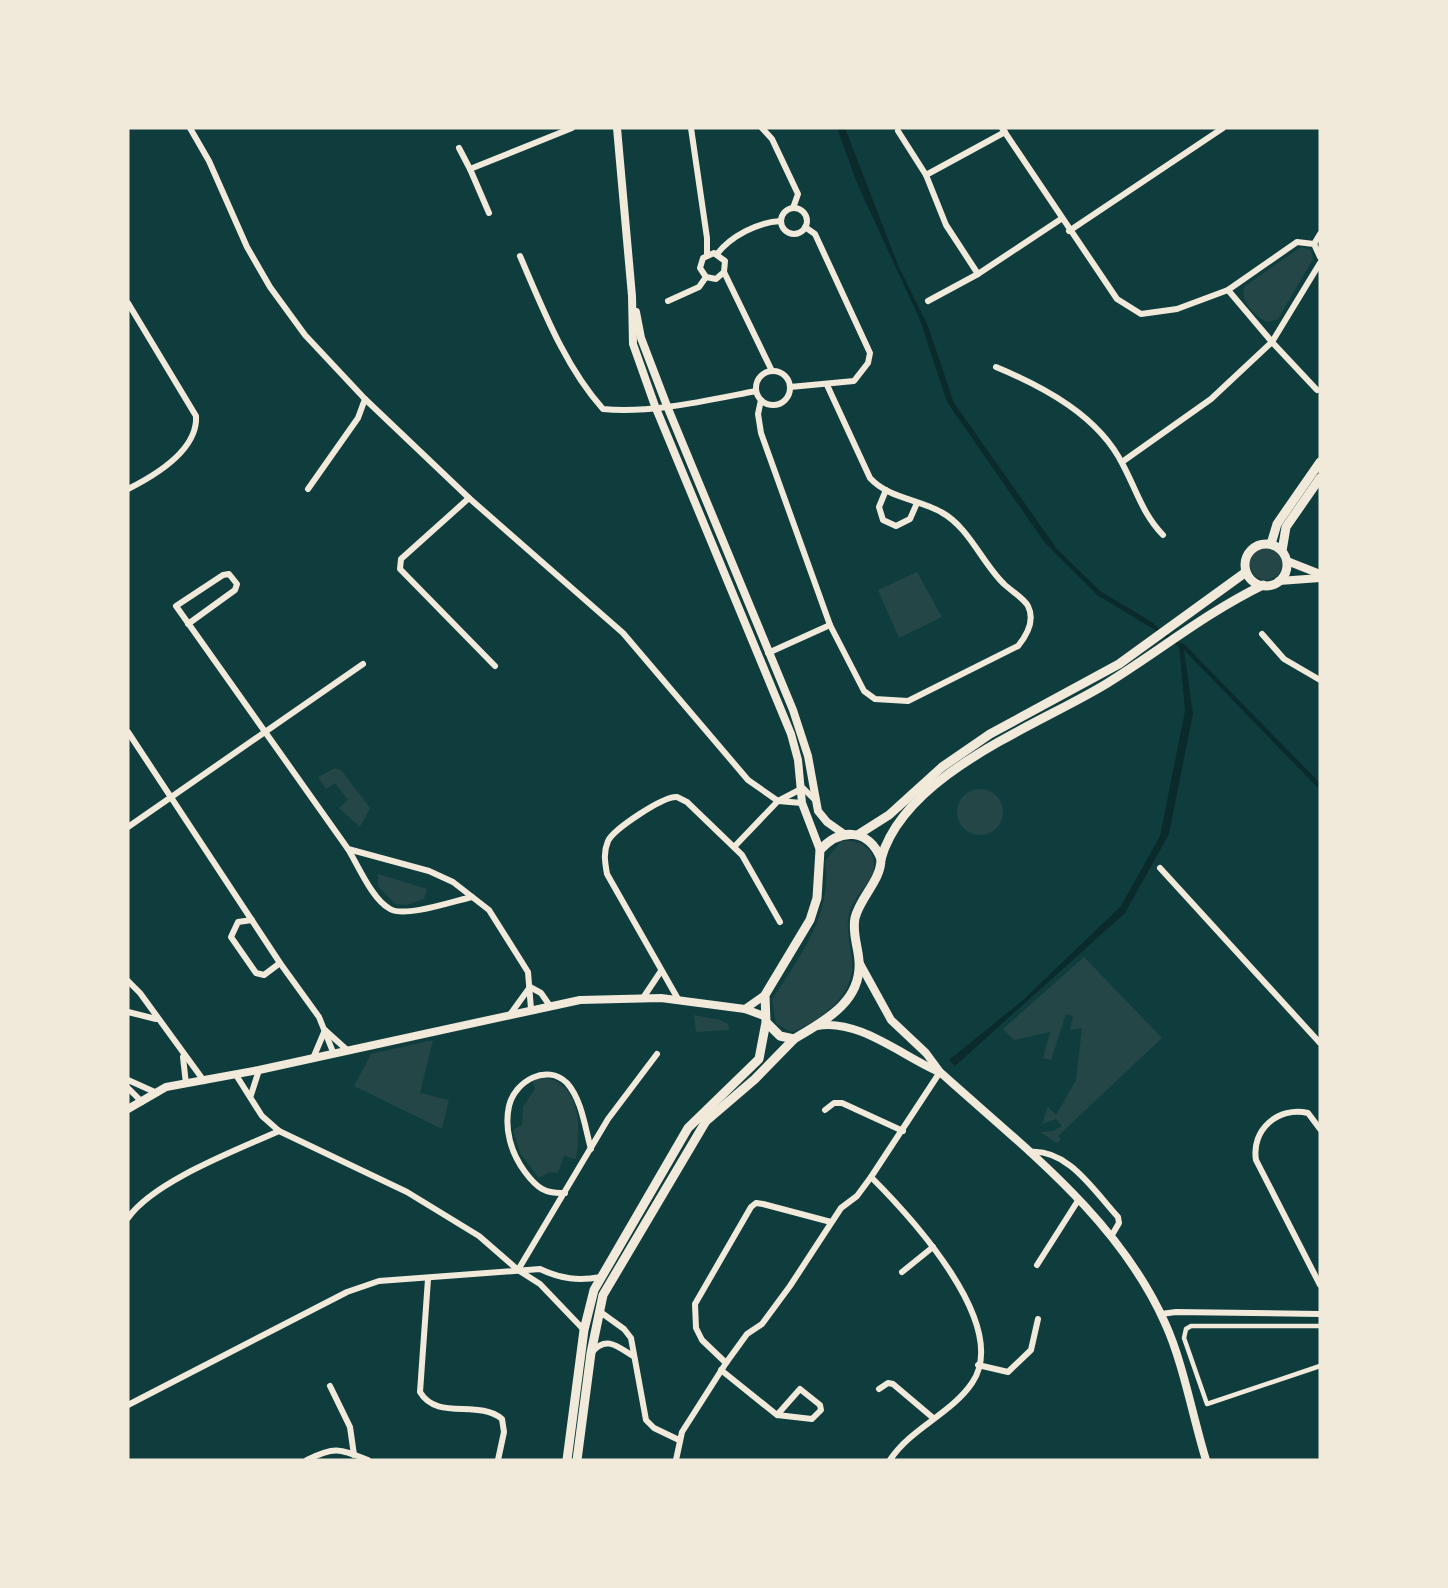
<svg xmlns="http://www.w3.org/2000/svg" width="1448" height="1588" font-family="Helvetica,sans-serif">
  <rect width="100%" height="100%" fill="#0f3d3e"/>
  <!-- green -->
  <g fill="#244646">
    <path d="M1301,247L1311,250L1313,259L1278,319L1267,322C1255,316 1238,300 1245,286Z"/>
    <circle cx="1266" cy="564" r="16"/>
    <polygon points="917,572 942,617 899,638 878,590"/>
    <polygon points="335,768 341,770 370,808 360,827 339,808 348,800 335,783 326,789 318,777"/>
    <circle cx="980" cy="812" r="23"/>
    <path d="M841,841C860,839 879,850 873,872C868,888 852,896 848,920C847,935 851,948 852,963C855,995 819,1022 792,1032L776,1024L772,1000C799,957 833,915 825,861Z"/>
    <polygon points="378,874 427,889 424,899 407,905 395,904 378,886"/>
    <polygon points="1084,957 1162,1038 1058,1136 1061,1140 1057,1143 1040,1132 1053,1131 1062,1126 1056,1119 1042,1124 1048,1107 1056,1115 1076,1080 1082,1028 1070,1030 1073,1016 1066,1014 1051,1060 1043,1058 1050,1032 1014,1040 1003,1029"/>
    <polygon points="694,1015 720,1020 728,1024 729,1030 696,1032"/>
    <polygon points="433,1040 420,1093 449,1100 442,1129 354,1086 371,1054"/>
    <path d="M545,1078C582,1084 581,1130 576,1159L564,1156L558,1173L550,1172L539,1178L520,1153L513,1130L522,1125L523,1107L535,1089L532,1080Z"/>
  </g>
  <!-- water -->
  <g fill="#0a2a2b">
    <polygon points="837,128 845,128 898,265 928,326 954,403 1057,549 1100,591 1155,624 1150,627 1097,595 1045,543 947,402 920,320 857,183"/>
    <polygon points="1183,643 1318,781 1320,790 1184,650 1193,714 1169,834 1125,913 955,1066 949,1060 1022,1001 1121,906 1160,836 1185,711 1179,645"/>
  </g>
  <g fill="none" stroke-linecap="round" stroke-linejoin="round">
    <!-- stream -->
    <polyline stroke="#0a2a2b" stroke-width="3.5" points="1151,625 1181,646"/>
    <!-- pedestrian -->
    <polyline stroke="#f1e9da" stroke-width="4.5" points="1320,1326 1191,1326 1186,1329 1184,1338 1207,1404 1320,1366"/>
    <!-- minor -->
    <g stroke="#f1e9da" stroke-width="6">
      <polyline points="190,128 209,161 247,247 270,287 305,335 365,399 469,498 623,633 748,780 778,801 802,803"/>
      <polyline points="691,128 707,238 707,255"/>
      <polyline points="762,128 772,139 798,194 793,208"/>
      <polyline points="1002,128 1117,299 1141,314 1177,309 1228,290 1297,242 1314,244 1320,257"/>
      <polyline points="898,131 926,175 946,225 978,274"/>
      <polyline points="459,148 470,169"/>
      <polyline points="926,175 1005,132"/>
      <circle cx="794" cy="221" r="13"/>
      <polyline points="489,213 470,169 572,128"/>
      <polyline points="1069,231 1223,128"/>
      <polyline points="1314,244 1320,234"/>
      <path d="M717,254C731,236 758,222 781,221"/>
      <path d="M520,256C542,307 565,367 603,409C650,414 709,400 756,391"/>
      <polyline points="724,272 716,279 706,277 700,268 703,258 714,253 725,261 724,272 772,371"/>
      <polyline points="1228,290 1272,342 1320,263"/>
      <polyline points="668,301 699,287 706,277"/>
      <polyline points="928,301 978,274 1061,219"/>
      <path d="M128,303L196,416C198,450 156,475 128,489"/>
      <path d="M996,367C1044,387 1099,416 1123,465C1136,489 1143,515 1163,535"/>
      <circle cx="773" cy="388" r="17"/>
      <polyline points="790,387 854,381 868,363 870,353 815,234 805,227"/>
      <path d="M761,400L758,414L761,433L830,625L864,691L875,699L908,701L1018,646C1027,635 1035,620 1028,606C1024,598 1011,591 1004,584C982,563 969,527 941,512C918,499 888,498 870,478L827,385"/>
      <polyline points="1122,462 1211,399 1272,342 1317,390"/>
      <polyline points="308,489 358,418 365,399"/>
      <polyline points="886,490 879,507 883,520 896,526 910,519 917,503"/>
      <polyline points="469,498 401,559 400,569 495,666"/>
      <polyline points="188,624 235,590 237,584 229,574 223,575 176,606 348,849 429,871 453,882 489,910 528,972 531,1009"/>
      <polyline points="1262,634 1284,659 1320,680"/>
      <polyline points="768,653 830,625"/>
      <polyline points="128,732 280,963 319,1017 333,1052"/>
      <polyline points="128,827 363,664"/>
      <polyline points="734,847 778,801 803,788 815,800"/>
      <path d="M348,849C359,867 372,899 390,909C405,918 454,901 472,897"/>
      <polyline points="1160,868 1320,1043"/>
      <polyline points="252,920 238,922 231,937 256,973 264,975 280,963"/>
      <polyline points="128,981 140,993 204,1081"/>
      <polyline points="530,987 541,993 550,1006"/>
      <polyline points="643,998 661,971"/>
      <path d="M678,999L607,874C605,862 603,853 608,841C614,829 663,796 677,797C679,798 685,801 687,802L742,855L780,922"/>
      <polyline points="128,1012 156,1019"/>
      <polyline points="509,1016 530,987"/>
      <polyline points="326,1031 346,1049"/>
      <polyline points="314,1056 325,1030"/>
      <polyline points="183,1057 186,1084"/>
      <polyline points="236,1075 262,1116 279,1131 407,1192 479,1236 518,1270 540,1284 584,1330"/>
      <polyline points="128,1080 157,1093"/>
      <polyline points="128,1088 142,1102"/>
      <polyline points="251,1095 259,1070"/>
      <polyline points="825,1110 834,1103 842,1103 903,1131"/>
      <path d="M1320,1129L1308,1113C1278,1106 1251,1130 1256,1160L1320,1285"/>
      <path d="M1029,1152C1068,1148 1094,1191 1118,1217L1119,1223L1112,1235"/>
      <path d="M871,1177C909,1215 1012,1325 972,1383C951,1414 911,1428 890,1460"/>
      <path d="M565,1193C545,1194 537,1188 525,1172C511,1153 504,1129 509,1106C515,1081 547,1063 567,1083C582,1100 585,1128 591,1149"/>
      <path d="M128,1218C154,1181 237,1150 279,1131"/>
      <polyline points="1037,1265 1079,1199"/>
      <polyline points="518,1270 608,1119 657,1054"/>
      <polyline points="902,1272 933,1247"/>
      <path d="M428,1279L420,1392C437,1421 478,1399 502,1419L504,1432L498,1460"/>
      <polyline points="599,1311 624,1329 631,1338 646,1420 654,1428 679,1440"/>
      <polyline points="1161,1314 1176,1312 1320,1314"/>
      <path d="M593,1351C607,1335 619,1348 633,1356"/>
      <polyline points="726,1363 702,1340 696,1328 695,1304 751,1207 756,1203 763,1204 831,1222"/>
      <polyline points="978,1365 1008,1372 1031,1350 1038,1319"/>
      <polyline points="721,1370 777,1415 812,1419 821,1410 820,1405 800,1389 777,1415"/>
      <polyline points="330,1386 350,1427 354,1455"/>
      <polyline points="879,1389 888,1383 893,1384 932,1417"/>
      <path d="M128,1405L347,1292L379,1281L540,1269C561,1279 578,1281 601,1277"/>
      <path d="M307,1460C335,1446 340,1449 368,1460"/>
      <polyline points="676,1460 682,1432 726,1363 747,1334 762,1324 790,1286 841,1208 857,1196 871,1177 940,1072"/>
    </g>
    <!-- tertiary -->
    <g stroke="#f1e9da" stroke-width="8">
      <polyline points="617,128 632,296 633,344 655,406 791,734 798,760 802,803 820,850"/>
      <polyline points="636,312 641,338 667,406 793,710 808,756 818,811 827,822 844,834"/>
      <polyline points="1287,561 1320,574"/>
      <polyline points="1279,581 1320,578"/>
      <path d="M859,962L891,1020L926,1053L940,1072C1023,1147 1118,1218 1165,1323C1183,1362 1193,1418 1206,1460"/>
      <polyline points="745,1009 765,995"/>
      <path d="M817,1026C857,1018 901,1055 937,1071"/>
      <polyline points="128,1109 166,1087 259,1070 580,1000 661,998 745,1009 764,1016"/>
    </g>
    <!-- secondary -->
    <g stroke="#f1e9da" stroke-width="9">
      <polyline points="1271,544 1277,524 1320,462"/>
      <circle cx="1266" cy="565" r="21"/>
      <polyline points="1282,551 1286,527 1320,478"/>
      <polyline points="859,834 889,815 942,767 990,734 1119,664 1246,572"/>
      <path d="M881,859C905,773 1037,726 1106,684C1161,650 1204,614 1263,585"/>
      <path d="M567,1460L584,1330L594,1290L688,1128L759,1059L766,1022L765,995L810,920L817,898L820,850C841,827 869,829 881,859C881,881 860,897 855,918C852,933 858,946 859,961C862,1002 824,1021 794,1039L780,1036L766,1022"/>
      <polyline points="577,1460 591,1353 603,1295 706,1121 755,1079 794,1039"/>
    </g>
  </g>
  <!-- border -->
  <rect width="1448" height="1588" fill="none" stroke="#f1e9da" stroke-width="259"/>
</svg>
